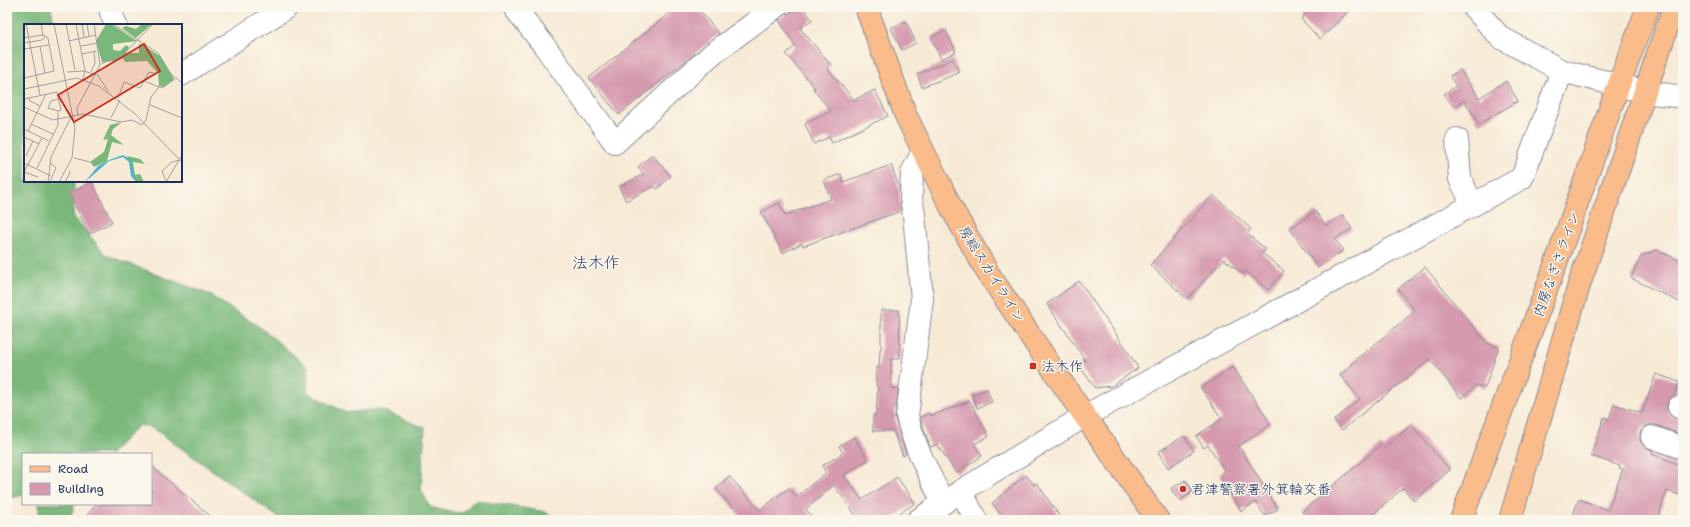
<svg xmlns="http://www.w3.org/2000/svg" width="1690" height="527" font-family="'Shantell Sans','Klee One',sans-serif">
  <rect width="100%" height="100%" fill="#fbf7ec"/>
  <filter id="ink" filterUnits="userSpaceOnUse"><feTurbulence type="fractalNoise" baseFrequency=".025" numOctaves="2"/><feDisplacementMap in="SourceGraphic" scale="8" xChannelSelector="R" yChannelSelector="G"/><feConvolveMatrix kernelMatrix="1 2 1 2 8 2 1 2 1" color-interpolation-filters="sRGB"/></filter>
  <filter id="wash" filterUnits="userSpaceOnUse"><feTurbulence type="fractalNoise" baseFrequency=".012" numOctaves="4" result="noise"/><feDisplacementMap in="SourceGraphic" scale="16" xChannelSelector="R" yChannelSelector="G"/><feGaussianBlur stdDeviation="0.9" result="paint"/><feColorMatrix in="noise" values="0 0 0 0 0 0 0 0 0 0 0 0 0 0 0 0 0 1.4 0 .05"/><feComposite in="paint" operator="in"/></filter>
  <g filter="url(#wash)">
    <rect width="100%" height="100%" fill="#f7ead5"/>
    <!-- forest -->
    <g fill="#79b87a" stroke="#4a746c">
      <polygon points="7,7 51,7 54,25 25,25 25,181 74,181 73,216 106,255 208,294 261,328 308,367 307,392 346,413 379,409 425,428 421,490 430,507 450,512 463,513 475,500 546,512 555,520 282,520 153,428 139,425 110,454 23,454 23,495 7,499"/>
      <polygon points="39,504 75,504 69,520 35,520 39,514"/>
    </g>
    <g id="blocks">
      <!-- building -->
      <g fill="#d59aae">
        <polygon points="677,7 697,7 719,34 619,115 589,78"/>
        <polygon points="799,7 803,7 812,20 800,28 831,65 827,68 854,100 875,90 888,116 832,143 829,137 814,144 805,124 831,111 813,89 815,88 786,54 795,46 779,20 787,13 788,14"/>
        <polygon points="1313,7 1353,7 1320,39 1301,19"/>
        <polygon points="906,21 916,43 902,50 891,28"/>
        <polygon points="946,30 956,52 941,59 931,37"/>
        <polygon points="953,59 959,73 922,87 917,74"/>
        <polygon points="1460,70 1479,98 1506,81 1518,101 1479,124 1464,100 1454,107 1444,94 1456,86 1450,76"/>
        <polygon points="652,155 671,176 657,189 654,186 626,201 619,187 644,174 638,167"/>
        <polygon points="891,165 899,187 901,211 803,246 802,243 783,253 761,212 779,203 785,215 831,199 824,180 841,174 843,182"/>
        <polygon points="92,182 112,222 89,234 69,193"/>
        <polygon points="1213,195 1251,229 1247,234 1266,249 1262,253 1284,271 1268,290 1246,271 1243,274 1224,259 1187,299 1150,265"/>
        <polygon points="1315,211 1326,226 1343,215 1352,229 1335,239 1343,250 1318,268 1290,229"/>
        <polygon points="1657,250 1683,262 1683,304 1631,278 1641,256"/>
        <polygon points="1425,267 1487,343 1499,347 1485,388 1477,385 1461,398 1430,359 1342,430 1334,420 1360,399 1340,375 1353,364 1352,363 1415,311 1398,289"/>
        <polygon points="1079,281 1125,347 1138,368 1112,386 1095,388 1079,365 1085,360 1047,304"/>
        <polygon points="881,310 899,310 900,359 891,359 891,388 898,389 895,419 906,454 903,456 893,431 873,431 873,415 876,415 878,386 876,386 876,368 879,368 880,349 881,349"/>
        <polygon points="1233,367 1271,424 1239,446 1278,509 1265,516 1256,502 1241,511 1219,475 1225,471 1208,445 1204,448 1196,436 1222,419 1201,388"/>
        <polygon points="1656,374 1679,382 1674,396 1670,399 1667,404 1667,410 1671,416 1683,420 1683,435 1656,425 1650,425 1644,427 1640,432 1640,440 1643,445 1653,451 1652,454 1683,466 1683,496 1667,491 1657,520 1571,520 1579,499 1608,510 1623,469 1619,468 1620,466 1591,456 1604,417 1609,419 1614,404 1642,413"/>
        <polygon points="987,389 992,402 977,408 972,395"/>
        <polygon points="970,401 989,436 974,444 982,456 956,473 937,444 930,447 920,417 930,413 931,416"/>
        <polygon points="1411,425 1450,470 1414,501 1403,488 1366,520 1309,520 1302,512 1381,445 1384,448"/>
        <polygon points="1184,436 1194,451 1168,468 1158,452"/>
        <polygon points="854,437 868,460 844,475 862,500 897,477 915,503 890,520 859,520 834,485 806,509 814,520 745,520 716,489 729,476 760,510 789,488 796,497 826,473 822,466 843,453 839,446"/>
        <polygon points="151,466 215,520 83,520 96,504 151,504"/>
        <polygon points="1026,475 1034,485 1037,483 1062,520 1005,520 992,503"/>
        <polygon points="1185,480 1193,492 1179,501 1171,489"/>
      </g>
    </g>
  </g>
  <g filter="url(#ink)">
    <use href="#blocks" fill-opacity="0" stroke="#898c9a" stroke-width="1"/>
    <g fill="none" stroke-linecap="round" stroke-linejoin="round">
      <defs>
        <g id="minor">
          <polyline points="514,7 543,44 615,143 712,54 776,7"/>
          <polyline points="1473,7 1500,37 1562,71 1646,92 1683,97"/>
          <polyline points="111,13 116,25"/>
          <polyline points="181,75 287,7"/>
          <polyline points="1457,139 1460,179 1473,205"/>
          <path d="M923,151L912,173L911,198L914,215L922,299L907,416C914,446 929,474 943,502"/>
          <polyline points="1679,407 1683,408"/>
          <polyline points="1652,437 1683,448"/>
          <polyline points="961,491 976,520"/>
          <polyline points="918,520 961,491 1085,416 1522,178 1562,71"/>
        </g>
        <polyline id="major" points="866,7 906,116 952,209 988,273 1073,399 1158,520"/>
        <g id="highway">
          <polyline points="1461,520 1551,277 1619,84 1648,7"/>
          <polyline points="1510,520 1579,285 1674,7"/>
        </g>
      </defs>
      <!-- minor casing -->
      <use href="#minor" stroke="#898c9a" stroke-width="24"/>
      <!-- major casing -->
      <use href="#major" stroke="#898c9a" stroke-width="24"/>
      <!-- highway casing -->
      <use href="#highway" stroke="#898c9a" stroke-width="24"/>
      <!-- minor -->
      <use href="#minor" stroke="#fff" stroke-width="22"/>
      <!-- major -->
      <use href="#major" stroke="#fabc8b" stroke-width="22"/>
      <!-- highway -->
      <use href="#highway" stroke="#fabc8b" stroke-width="22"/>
    </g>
  </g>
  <!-- markers -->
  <g fill="#c8321e" stroke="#fbf7ec" stroke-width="1.5">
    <rect x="1029" y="362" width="8" height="8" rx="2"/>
    <circle cx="1183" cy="489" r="4"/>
  </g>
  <g text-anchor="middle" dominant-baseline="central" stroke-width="3" stroke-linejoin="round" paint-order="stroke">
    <!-- street labels -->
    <g font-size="14" fill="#1b2f5e" stroke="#fbf7ec">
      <text transform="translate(1556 264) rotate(-70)">内房なぎさライン</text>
      <text transform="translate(992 274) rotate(58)">房総スカイライン</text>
    </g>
    <!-- poi labels -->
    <g font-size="14" fill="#1b2f5e" stroke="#fbf7ec" text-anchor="start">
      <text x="1041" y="366">法木作</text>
      <text x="1191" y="489">君津警察署外箕輪交番</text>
    </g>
    <!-- quarter labels -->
    <g font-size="16" fill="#1b2f5e" stroke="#fbf7ec">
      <text x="596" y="262">法木作</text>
    </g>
  </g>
  <!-- overview -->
  <g transform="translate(24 24)">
    <rect width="158" height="158" fill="#f7ead5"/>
    <path d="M82,0H87L113,17L89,20V26L96,27L102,21L105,23L102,29H115V20H118L137,33L150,55L140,63L135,62L134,49L123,37L101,38L99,34L93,37L78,38L72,17ZM118,0H128L112,14L98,4L102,2L112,5ZM98,98L89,105L87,111L100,121L88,118L83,137L70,143L66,138L80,128L84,115L79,116L86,101ZM103,132L116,135L121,140L109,138L111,151L116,150L120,158H112Z" fill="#79b87a"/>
    <path d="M99,131L106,135L112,158L107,152L105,138L99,133L85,137L61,158L74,142L85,136Z" fill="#4cb2cb"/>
    <path fill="none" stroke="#9f9fa5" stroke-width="1" d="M2,0L16,71M30,0L51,104L48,134L35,158M42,0L51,46M52,0L61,47L59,55M58,0L60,13M63,0L65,12M89,0L134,29L147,50L158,59M0,14L19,11M45,17L72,11M0,19L18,16L21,13M16,22L21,50M57,22L74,19M0,25L25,21M58,30L72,27M77,40L101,29L129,0M43,48L60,47L72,51M67,48L71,39L70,27M73,50L84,67M0,54L30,47L24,14L19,11L17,0M120,57L125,48L130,49M0,65L53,54L75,62L110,89L158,138M5,73L6,77L16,82M94,74L100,58L116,64L120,57L138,64L151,55M0,75L33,68L37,86L35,87L24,84L27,77L35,75M126,81L158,94M0,83L29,96L59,90L97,98L108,96L118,101L122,96L127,73L135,63M54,91L53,84L76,41L70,0M87,94L96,76M7,100L29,110M0,105L25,117M4,107L22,70M0,113L15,120M2,132L9,117M50,134L66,138M0,139L27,152M13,144L34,101V87M0,148L18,114M0,148L14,153M26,157L32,144L27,139M142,157L138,147L148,138L156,136M24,158L27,133L47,93M41,158L46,149L45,147M142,158L158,131"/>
    <path fill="#c8321e" fill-opacity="0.15" stroke="#c8321e" stroke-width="2" d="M120,20L136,47L50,98L34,71Z"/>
    <rect width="158" height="158" fill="none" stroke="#1b2f5e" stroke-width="2"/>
  </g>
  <!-- margin -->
  <rect width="1690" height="527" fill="none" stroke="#fbf7ec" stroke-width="24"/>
  <!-- legend -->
  <rect x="22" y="453" width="130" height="52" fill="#fbf7ec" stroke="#a1a7b3"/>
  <rect x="30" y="466" width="20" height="6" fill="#fabc8b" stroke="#a1a7b3"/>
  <text x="58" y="473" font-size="12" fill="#1b2f5e">Road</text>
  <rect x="30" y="483" width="20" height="12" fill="#d59aae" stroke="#a1a7b3"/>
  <text x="58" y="493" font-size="12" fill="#1b2f5e">Building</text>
</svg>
